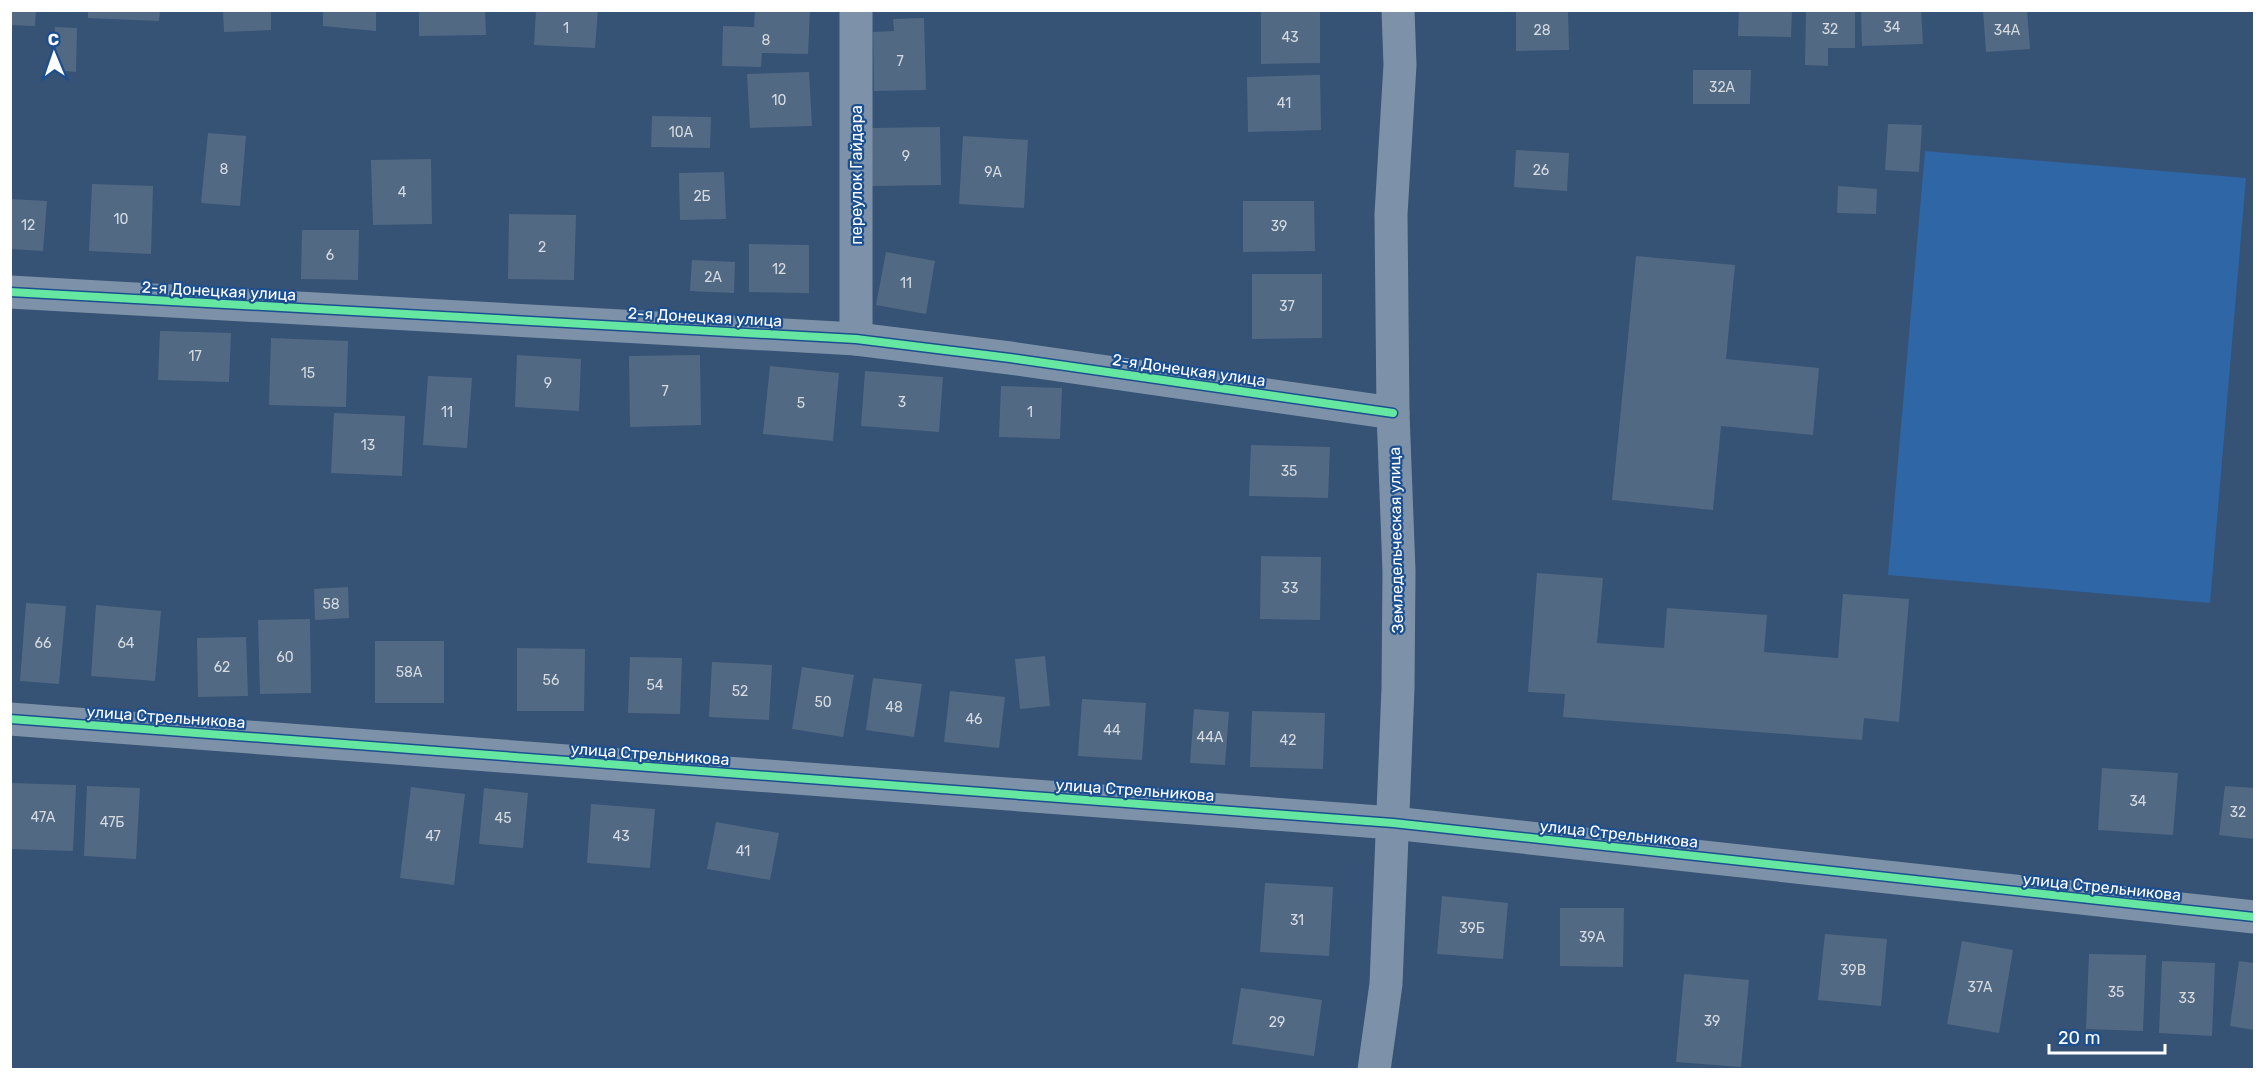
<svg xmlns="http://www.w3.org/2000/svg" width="2265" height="1080" font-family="Rubik,sans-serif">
  <rect width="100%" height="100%" fill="#365274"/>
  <!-- green -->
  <polygon fill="#2f66a5" points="1925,151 2246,178 2210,603 1888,575"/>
  <!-- building -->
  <g fill="#526984">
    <polygon points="10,10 36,10 35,26 10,25"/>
    <polygon points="88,10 160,10 159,21 88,18"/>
    <polygon points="223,10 271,10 271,30 224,32"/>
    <polygon points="323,10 376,10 376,31 323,26"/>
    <polygon points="419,10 485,10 486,35 419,36"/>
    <polygon points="536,10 598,10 595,48 534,45"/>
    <polygon points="755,10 810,10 808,54 762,53 761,67 722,66 723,26 754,27"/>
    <polygon points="1261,10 1320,10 1320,63 1261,64"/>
    <polygon points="1516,10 1568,10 1569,50 1516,51"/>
    <polygon points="1739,10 1792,10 1791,37 1738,36"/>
    <polygon points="1806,10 1855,10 1855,48 1828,48 1828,66 1805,65"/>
    <polygon points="1861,10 1921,10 1923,44 1862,46"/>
    <polygon points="1983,10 2027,10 2030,49 1986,52"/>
    <polygon points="924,18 926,90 874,91 873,32 894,31 893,19"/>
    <polygon points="55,27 77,28 76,72 53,70"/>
    <polygon points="1693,70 1751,70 1750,104 1693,104"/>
    <polygon points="809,72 812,126 750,128 747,74"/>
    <polygon points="1320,75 1321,130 1248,132 1247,77"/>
    <polygon points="652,116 711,117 710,148 651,147"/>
    <polygon points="1888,124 1922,125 1919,172 1885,170"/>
    <polygon points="940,127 941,185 871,186 870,128"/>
    <polygon points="208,133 246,136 240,206 201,203"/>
    <polygon points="963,136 1028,140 1024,208 959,204"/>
    <polygon points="1516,150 1569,153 1567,191 1514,187"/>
    <polygon points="431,159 432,224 373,225 371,160"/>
    <polygon points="724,172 726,219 680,220 679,173"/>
    <polygon points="92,184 153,186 151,254 89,251"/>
    <polygon points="1838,186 1877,189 1876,214 1837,213"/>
    <polygon points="10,199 47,201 43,251 10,249"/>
    <polygon points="1243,201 1314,201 1315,251 1243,252"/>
    <polygon points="509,214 576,215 574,280 508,279"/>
    <polygon points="302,230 359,230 358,280 301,279"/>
    <polygon points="749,244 809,245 809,293 749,292"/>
    <polygon points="886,252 935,261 926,314 876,305"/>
    <polygon points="1636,256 1735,265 1726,359 1819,368 1813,435 1721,426 1713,510 1612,500"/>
    <polygon points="692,260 735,262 734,293 690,291"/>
    <polygon points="1252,274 1322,274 1322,338 1252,339"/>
    <polygon points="160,331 231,333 229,382 158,380"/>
    <polygon points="271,338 348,341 346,407 269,405"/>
    <polygon points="517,355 581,359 579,411 515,407"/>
    <polygon points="700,355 701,425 630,427 629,356"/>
    <polygon points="770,366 839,373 833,441 763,434"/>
    <polygon points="865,371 943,377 939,432 861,426"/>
    <polygon points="428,376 472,378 467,448 423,445"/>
    <polygon points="1001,386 1062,388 1060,439 999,437"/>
    <polygon points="334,413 405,416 402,476 331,473"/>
    <polygon points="1251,445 1330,447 1328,498 1249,496"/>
    <polygon points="1261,556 1321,557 1320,620 1260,619"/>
    <polygon points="1537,573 1603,578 1597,643 1664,648 1667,608 1767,615 1764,652 1838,658 1843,594 1909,599 1899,722 1864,718 1862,740 1563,717 1565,694 1528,692"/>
    <polygon points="348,587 349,618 315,620 314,589"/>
    <polygon points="26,603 66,606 59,684 20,681"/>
    <polygon points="96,605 161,611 155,681 91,676"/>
    <polygon points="310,619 311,693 260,694 258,620"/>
    <polygon points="246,637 248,696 198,697 197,638"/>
    <rect x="375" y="641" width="69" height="62"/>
    <polygon points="517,648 585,649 584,711 517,711"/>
    <polygon points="1045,656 1050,706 1020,709 1015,659"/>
    <polygon points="630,657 682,658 680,714 628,713"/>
    <polygon points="712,662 772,665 769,720 709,717"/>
    <polygon points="802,667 854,675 843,737 792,729"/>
    <polygon points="873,678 922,684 914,737 866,730"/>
    <polygon points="950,691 1005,697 999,748 944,742"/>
    <polygon points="1082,699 1146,703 1142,760 1078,756"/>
    <polygon points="1194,709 1229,712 1225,765 1190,763"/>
    <polygon points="1252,711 1325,713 1323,769 1250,767"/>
    <polygon points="2102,768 2178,773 2173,835 2098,830"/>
    <polygon points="10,783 76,785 73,851 10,849"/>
    <polygon points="87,786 140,788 136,859 84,856"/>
    <polygon points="2225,786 2254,788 2254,839 2219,835"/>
    <polygon points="411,787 465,794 454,885 400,878"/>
    <polygon points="484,788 528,793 523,848 479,844"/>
    <polygon points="591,804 655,809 650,868 587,863"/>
    <polygon points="716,822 779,833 770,880 707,869"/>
    <polygon points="1265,883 1333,887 1329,956 1260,952"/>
    <polygon points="1442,896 1508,903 1503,959 1437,954"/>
    <polygon points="1560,908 1624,908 1623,967 1560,966"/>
    <polygon points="1825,934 1887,939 1881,1006 1818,1000"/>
    <polygon points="1962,941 2013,950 1999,1033 1947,1024"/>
    <polygon points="2089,954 2146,955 2143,1031 2086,1029"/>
    <polygon points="2162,961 2215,963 2212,1036 2159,1033"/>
    <polygon points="2239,961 2254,963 2254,1030 2230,1026"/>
    <polygon points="1684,974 1749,980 1741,1067 1676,1062"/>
    <polygon points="1241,988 1322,1000 1314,1056 1232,1044"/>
  </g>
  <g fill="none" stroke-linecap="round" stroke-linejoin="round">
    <!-- minor -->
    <g stroke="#7d92a8" stroke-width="33">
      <polyline points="10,292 856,339 1010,358 1393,413"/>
      <polyline points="856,339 856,10"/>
      <polyline points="10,719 1393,823 2254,917"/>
      <polyline points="1374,1070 1386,984 1398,688 1399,571 1393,413 1391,214 1400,65 1398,10"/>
    </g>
    <defs>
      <g id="cycleway">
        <polyline points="10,292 856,339 1010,358 1393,413"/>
        <polyline points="10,719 1393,823 2254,917"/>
      </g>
    </defs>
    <!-- cycleway casing -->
    <use href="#cycleway" stroke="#1b4f8f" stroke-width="11"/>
    <!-- cycleway -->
    <use href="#cycleway" stroke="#66e7a1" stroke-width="8"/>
  </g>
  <g text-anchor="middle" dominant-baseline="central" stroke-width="4.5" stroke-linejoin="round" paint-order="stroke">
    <!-- number labels -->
    <g font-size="14" fill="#d4dae0">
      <text x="1892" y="27">34</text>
      <text x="566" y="28">1</text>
      <text x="1830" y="29">32</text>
      <text x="1542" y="30">28</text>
      <text x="2007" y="30">34А</text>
      <text x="1290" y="37">43</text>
      <text x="766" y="40">8</text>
      <text x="900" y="61">7</text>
      <text x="1722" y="87">32А</text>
      <text x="779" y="100">10</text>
      <text x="1284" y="103">41</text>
      <text x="681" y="132">10А</text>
      <text x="906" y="156">9</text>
      <text x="224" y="169">8</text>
      <text x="1541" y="170">26</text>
      <text x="993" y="172">9А</text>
      <text x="402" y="192">4</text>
      <text x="702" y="196">2Б</text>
      <text x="121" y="219">10</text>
      <text x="28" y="225">12</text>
      <text x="1279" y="226">39</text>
      <text x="542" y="247">2</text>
      <text x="330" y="255">6</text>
      <text x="779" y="269">12</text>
      <text x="713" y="277">2А</text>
      <text x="906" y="283">11</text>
      <text x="1287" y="306">37</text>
      <text x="195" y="356">17</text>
      <text x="308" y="373">15</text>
      <text x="548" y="383">9</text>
      <text x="665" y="391">7</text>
      <text x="902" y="402">3</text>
      <text x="801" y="403">5</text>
      <text x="447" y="412">11</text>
      <text x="1030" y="412">1</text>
      <text x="368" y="445">13</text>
      <text x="1289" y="471">35</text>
      <text x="1290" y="588">33</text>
      <text x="331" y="604">58</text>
      <text x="43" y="643">66</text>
      <text x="126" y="643">64</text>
      <text x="285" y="657">60</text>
      <text x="222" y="667">62</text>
      <text x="409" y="672">58А</text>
      <text x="551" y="680">56</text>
      <text x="655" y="685">54</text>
      <text x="740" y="691">52</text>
      <text x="823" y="702">50</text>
      <text x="894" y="707">48</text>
      <text x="974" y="719">46</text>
      <text x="1112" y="730">44</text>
      <text x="1210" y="737">44А</text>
      <text x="1288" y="740">42</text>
      <text x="2138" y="801">34</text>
      <text x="2238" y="812">32</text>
      <text x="43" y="817">47А</text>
      <text x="503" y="818">45</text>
      <text x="112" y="822">47Б</text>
      <text x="433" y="836">47</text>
      <text x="621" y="836">43</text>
      <text x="743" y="851">41</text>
      <text x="1297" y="920">31</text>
      <text x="1472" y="928">39Б</text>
      <text x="1592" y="937">39А</text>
      <text x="1853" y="970">39В</text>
      <text x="1980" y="987">37А</text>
      <text x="2116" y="992">35</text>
      <text x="2187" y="998">33</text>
      <text x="1712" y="1021">39</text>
      <text x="1277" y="1022">29</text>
    </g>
    <!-- street labels -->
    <g font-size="16" fill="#fff" stroke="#1b4f8f">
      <text transform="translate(856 175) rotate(-90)">переулок Гайдара</text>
      <text transform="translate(219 291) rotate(3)">2-я Донецкая улица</text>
      <text transform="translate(705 317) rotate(3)">2-я Донецкая улица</text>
      <text transform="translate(1189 370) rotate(8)">2-я Донецкая улица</text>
      <text transform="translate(1396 540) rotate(-91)">Земледельческая улица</text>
      <text transform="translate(166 717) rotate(4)">улица Стрельникова</text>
      <text transform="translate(650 754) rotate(4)">улица Стрельникова</text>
      <text transform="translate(1135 790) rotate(4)">улица Стрельникова</text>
      <text transform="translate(1619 834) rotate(6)">улица Стрельникова</text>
      <text transform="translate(2102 887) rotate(6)">улица Стрельникова</text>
    </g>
  </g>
  <!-- border -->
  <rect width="2265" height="1080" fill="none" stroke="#ffffff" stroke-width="24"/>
  <!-- north arrow -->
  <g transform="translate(54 54) rotate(358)" stroke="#1b4f8f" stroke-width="4.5" paint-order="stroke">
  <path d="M0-4.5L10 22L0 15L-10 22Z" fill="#ffffff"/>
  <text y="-9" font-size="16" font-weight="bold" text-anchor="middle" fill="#ffffff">С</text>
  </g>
  <!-- scale -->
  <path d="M2049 1044v9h116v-9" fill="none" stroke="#ffffff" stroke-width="3"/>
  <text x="2058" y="1044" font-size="18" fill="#ffffff" stroke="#1b4f8f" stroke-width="4.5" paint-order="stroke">20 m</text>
</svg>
